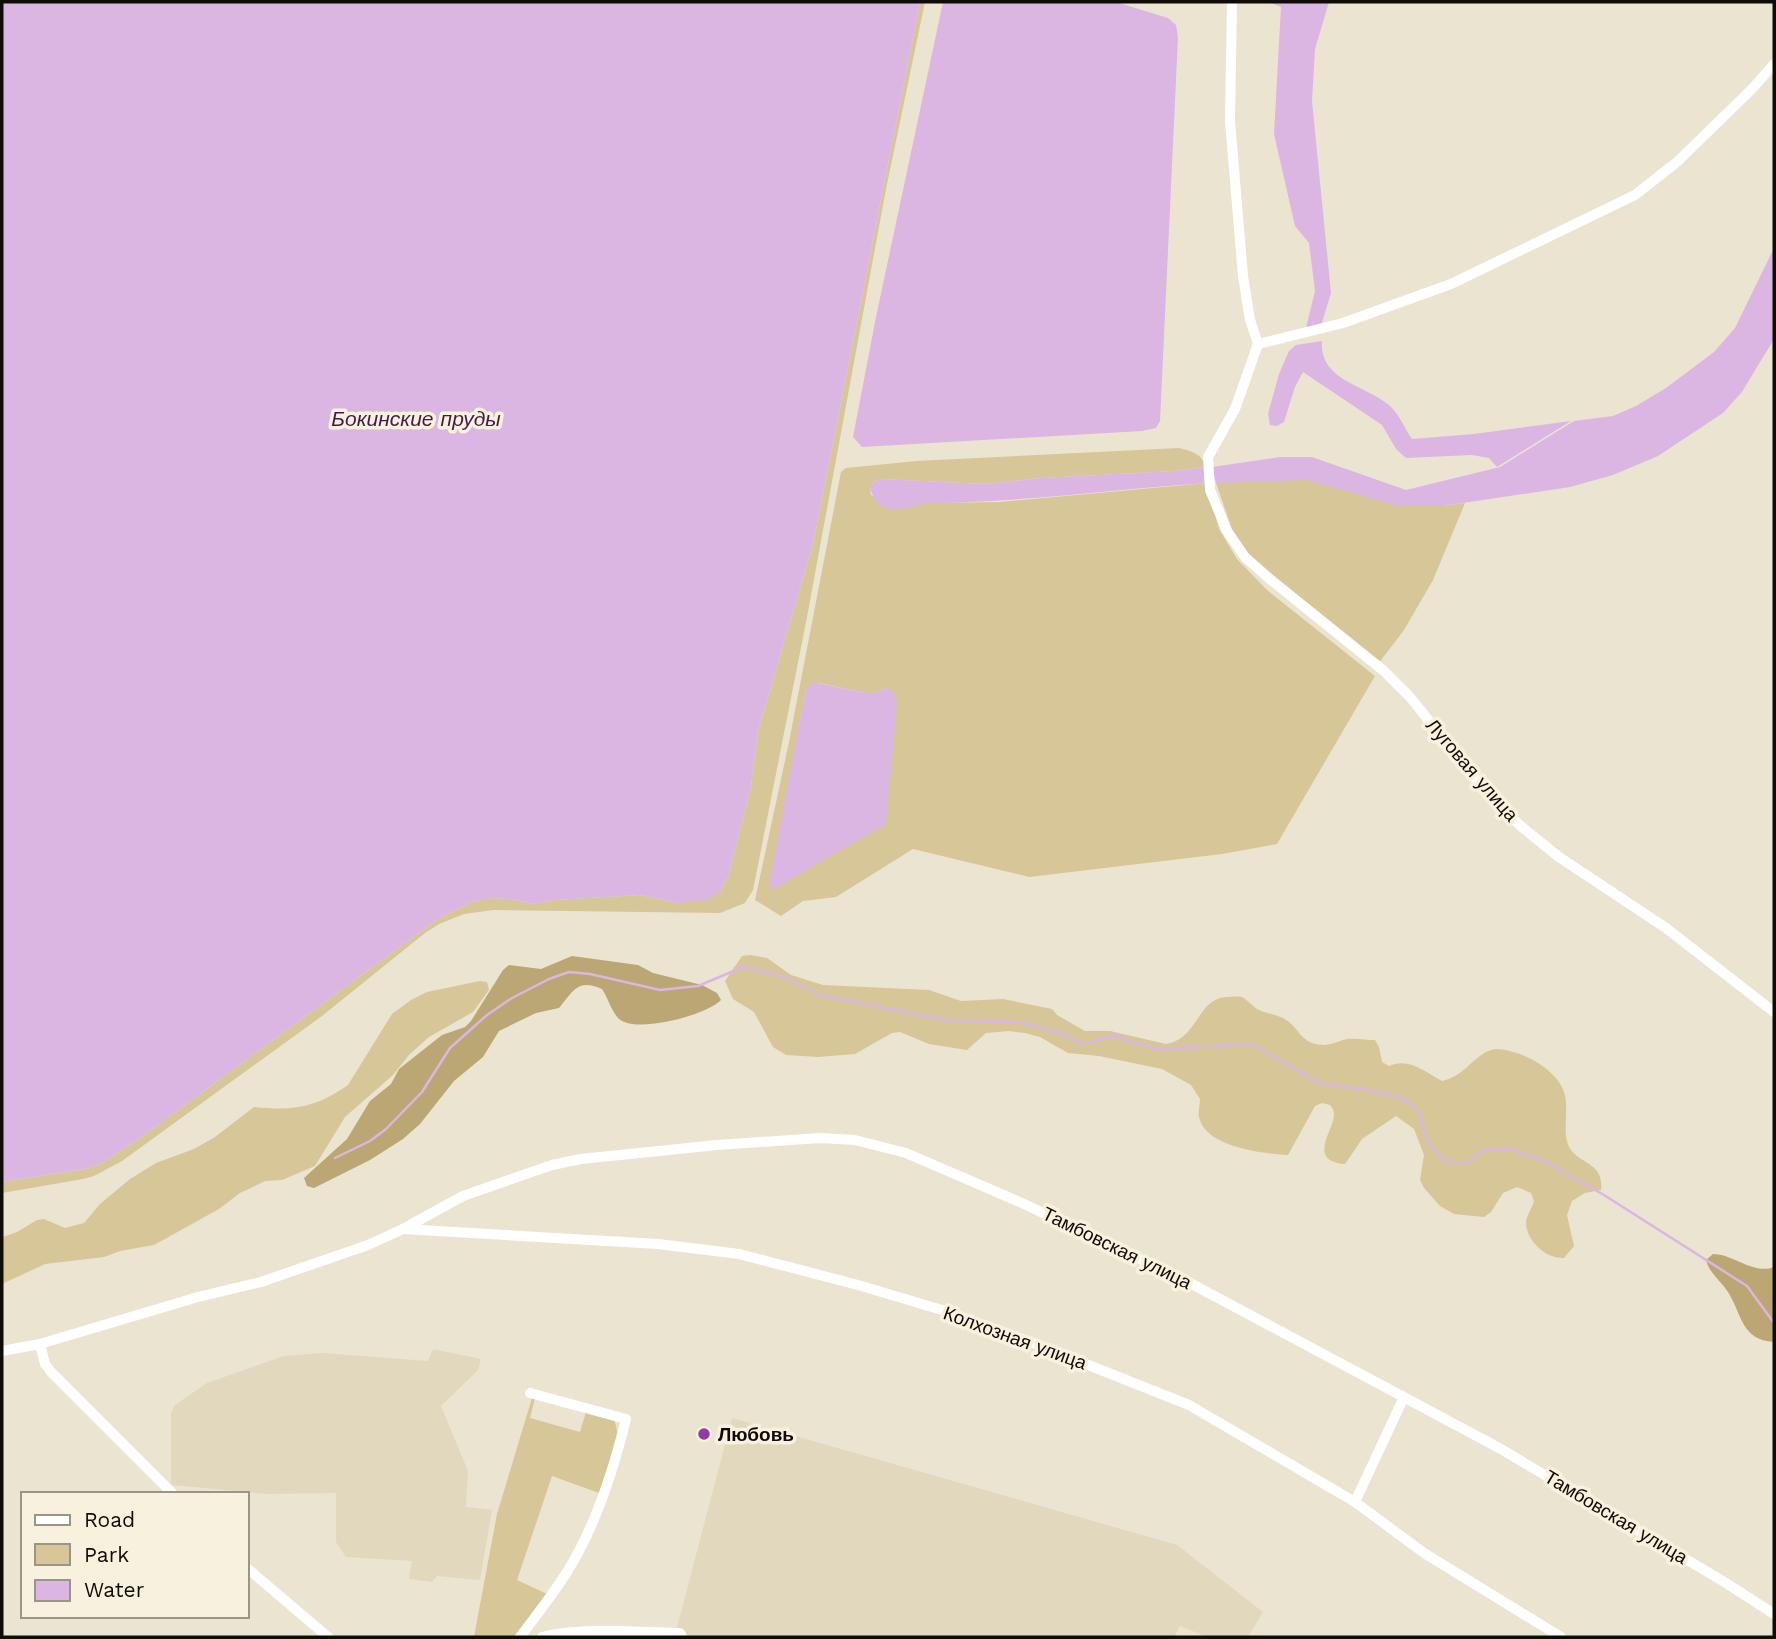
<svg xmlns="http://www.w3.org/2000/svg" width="1776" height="1639" font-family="'Work Sans',sans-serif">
  <rect width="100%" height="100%" fill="#ebe4d1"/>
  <!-- built -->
  <g fill="#e2d8be">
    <polygon points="433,1349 481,1359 478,1370 441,1406 468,1471 466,1507 492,1510 480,1580 437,1576 432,1582 409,1579 412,1561 346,1557 336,1542 336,1493 265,1494 173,1485 171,1483 171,1413 175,1405 207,1383 284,1356 322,1353 428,1361"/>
    <polygon points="732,1418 1177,1545 1263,1612 1248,1637 1207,1637 1180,1626 1174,1637 677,1637 675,1635"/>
  </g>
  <!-- green -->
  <g fill="#d7c698" fill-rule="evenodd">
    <polygon points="920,2 925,2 886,189 807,617 753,890 745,903 720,913 493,910 464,914 439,924 425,933 322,1016 122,1161 94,1176 83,1179 2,1193 2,1182 90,1168 102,1163 140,1138 439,918 472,902 488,898 512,899 532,904 555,900 640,895 678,903 720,892 728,877 751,787 758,731 813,544"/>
    <path d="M1179,448C1192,451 1202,454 1206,467L1174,471L1042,478L985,484L881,479L875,481L870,487L871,495L899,509L922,503L1000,502L1207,483L1219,529L1237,559L1267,590L1375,676L1277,844L1222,854L1029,877L913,849L836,897L803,901L781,916L755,900L789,742L841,472L846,468L916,461ZM819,683L866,693H874L887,688L770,888L806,689Z"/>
    <polygon points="1267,479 1307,480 1443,506 1465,503 1433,580 1404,630 1378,664 1249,555 1232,529 1216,483"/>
    <path d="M750,955L767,958L791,975L823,985L929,990L961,1001L1003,999L1052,1009L1057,1015L1085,1031H1110L1166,1044C1198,1039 1197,999 1226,997C1231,997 1238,996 1242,997C1248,1000 1253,1007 1259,1010C1270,1015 1279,1014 1289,1022C1298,1029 1300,1038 1312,1043C1325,1047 1331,1044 1343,1040C1351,1037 1366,1040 1375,1040L1379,1047L1382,1062L1389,1066C1409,1057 1425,1072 1442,1081C1462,1077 1470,1061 1486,1052C1497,1046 1506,1050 1517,1053C1538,1060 1566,1078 1566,1103C1567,1116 1564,1129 1567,1141C1572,1165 1605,1159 1601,1190L1585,1193L1572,1201L1567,1215L1574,1246L1564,1258C1546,1259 1526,1241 1526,1222C1527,1215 1532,1208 1534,1201L1531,1193L1517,1187L1503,1193L1491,1212L1484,1217L1454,1214L1440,1206L1424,1188L1420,1180L1424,1155L1414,1129L1396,1116L1362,1139L1345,1164C1306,1161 1334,1130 1334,1115C1334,1110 1333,1109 1330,1105L1322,1103L1315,1106L1288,1155C1264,1154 1208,1147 1200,1120C1197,1113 1200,1106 1200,1099L1191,1085L1162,1069L1099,1056L1068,1053L1040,1037L1025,1033L1009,1031L986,1033L967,1050L929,1044L900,1032L892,1033L855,1054L818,1057L786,1055L773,1047L754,1012L733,999L725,981L742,956Z"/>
    <path d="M480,981L487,982L489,990L473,1012L429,1037L409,1055L393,1075L345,1117L315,1166L282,1180L265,1181L257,1185L240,1193L219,1209L154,1245L120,1251L104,1257L45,1264L2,1284L3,1237L17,1232L37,1220L44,1219L65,1228L84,1223L100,1204L130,1179L156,1163L194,1149L215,1137L254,1107C294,1111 315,1108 348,1085L392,1014L411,1000L427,992Z"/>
    <path d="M532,1398H535L530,1418L580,1432L586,1412L614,1420C624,1441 606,1473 599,1493L552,1476L517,1580L547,1594L514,1637H474L497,1514Z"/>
  </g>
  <!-- forest -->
  <g fill="#bba773">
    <path d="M572,956L638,965L653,973L702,985L717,993L721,1000C707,1015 634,1035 618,1018C611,1010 608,998 602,989C577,978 573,992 559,1008L536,1013L499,1031L483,1057L454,1081L420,1124L403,1139L370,1160L314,1188L307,1186L304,1178L347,1139L370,1101L391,1084L399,1069L442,1035L465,1027L471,1021L503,970L509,965L541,969Z"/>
    <path d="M1713,1254C1733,1254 1754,1275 1774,1267V1342C1741,1340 1742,1314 1728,1292C1721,1281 1709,1273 1706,1260Z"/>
  </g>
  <!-- water -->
  <g fill="#dbb6e2">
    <polygon points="2,2 920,2 813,544 758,731 751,787 728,877 720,892 708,900 678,903 640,895 555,900 532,904 512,899 489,898 472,902 439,918 140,1138 102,1163 90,1168 2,1182"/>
    <polygon points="943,2 1116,2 1168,18 1176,25 1178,37 1160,421 1156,428 1142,431 862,447 853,437 876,317"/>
    <polygon points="1269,2 1329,2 1315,49 1312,101 1331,293 1321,326 1306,328 1315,291 1309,243 1295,226 1274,134 1281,7"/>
    <polygon points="1774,248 1774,339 1742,392 1723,413 1658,456 1613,475 1570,487 1443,506 1399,506 1307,480 1216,483 1212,467 1281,457 1312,457 1406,490 1500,467 1574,421 1613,416 1636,406 1666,388 1714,352 1735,328"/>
    <path d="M1322,341C1319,381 1366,385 1390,406C1400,415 1404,428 1412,439L1474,434L1571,421L1497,467L1489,458L1472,455L1406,458L1396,449L1382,425L1303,372L1295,387L1284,422L1277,426L1270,425L1268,414L1279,374L1289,351L1296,345Z"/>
    <path d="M1206,467L1207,483C1115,489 1024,502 932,503C918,503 904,511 890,509C879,508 872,497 870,487L875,481L881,479L985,484L1042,478L1174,471Z"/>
    <polygon points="813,682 866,693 874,693 887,688 895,694 897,702 886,824 774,889 770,888 770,880 806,689"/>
  </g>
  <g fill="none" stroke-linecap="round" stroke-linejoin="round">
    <!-- stream -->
    <polyline stroke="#dbb6e2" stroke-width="2.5" points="335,1158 370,1141 386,1129 422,1092 450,1048 487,1015 512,998 549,979 569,972 590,974 660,990 698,986 743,967 785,977 820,995 946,1020 1020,1022 1060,1033 1079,1042 1089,1043 1114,1035 1133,1043 1162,1049 1252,1044 1321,1084 1364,1089 1404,1099 1419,1112 1428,1142 1442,1158 1450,1163 1469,1162 1484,1150 1511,1149 1542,1160 1604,1195 1747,1286 1774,1323"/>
    <!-- street -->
    <g stroke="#fff" stroke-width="10">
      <polyline points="1232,2 1230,121 1243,276 1250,320 1258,344 1235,409 1208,457 1210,490 1227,531 1245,557 1271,580 1384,671 1410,697 1490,797 1523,828 1559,857 1666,928 1774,1012"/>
      <polyline points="1258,344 1343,323 1451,284 1635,195 1677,162 1752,89 1774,64"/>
      <polyline points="403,1229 658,1244 739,1254 858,1285 942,1310 1033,1343 1189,1405 1355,1502 1424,1553 1561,1637"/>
      <polyline points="40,1344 45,1364 52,1373 173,1494"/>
      <polyline points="2,1351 40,1344 198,1297 261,1282 368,1245 403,1229 463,1196 552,1165 581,1159 717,1145 820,1138 855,1140 906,1153 1022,1203 1190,1283 1501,1449 1726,1583 1774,1614"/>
      <polyline points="1355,1502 1404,1397"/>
      <polyline points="247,1568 328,1637"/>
      <path d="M520,1637C535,1617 551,1597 565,1575C595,1529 613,1472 626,1419L530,1393"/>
      <path d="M542,1637C579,1627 640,1632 680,1633L682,1637"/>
    </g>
  </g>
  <!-- markers -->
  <circle fill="#953ba6" stroke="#f8f1de" stroke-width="2.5" cx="704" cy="1434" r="7"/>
  <g text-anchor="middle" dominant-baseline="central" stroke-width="7" stroke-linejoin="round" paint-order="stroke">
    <!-- street labels -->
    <g font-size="19" fill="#0f0c07" stroke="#f8f1de">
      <text transform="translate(1472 770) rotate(49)">Луговая улица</text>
      <text transform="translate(1117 1248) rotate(26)">Тамбовская улица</text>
      <text transform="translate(1015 1338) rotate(20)">Колхозная улица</text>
      <text transform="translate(1616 1517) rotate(31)">Тамбовская улица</text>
    </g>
    <!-- poi labels -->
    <g font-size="19" font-weight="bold" fill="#0f0c07" stroke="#f8f1de" text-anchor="start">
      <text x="718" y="1434">Любовь</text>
    </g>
    <!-- water labels -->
    <g font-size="21" font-style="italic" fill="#46194e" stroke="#f8f1de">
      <text x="416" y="418">Бокинские пруды</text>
    </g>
  </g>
  <!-- border -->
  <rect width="1776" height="1639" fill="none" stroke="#0f0c07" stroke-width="7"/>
  <!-- legend -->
  <rect x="21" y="1492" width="228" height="126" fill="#f8f1de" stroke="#9b9588" stroke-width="2"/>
  <rect x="35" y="1515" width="35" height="10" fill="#ffffff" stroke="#9b9588" stroke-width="2"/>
  <text x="84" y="1527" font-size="21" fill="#0f0c07">Road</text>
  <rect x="35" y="1544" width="35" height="21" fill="#d7c698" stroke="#9b9588" stroke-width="2"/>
  <text x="84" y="1562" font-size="21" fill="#0f0c07">Park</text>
  <rect x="35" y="1580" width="35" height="21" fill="#dbb6e2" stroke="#9b9588" stroke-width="2"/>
  <text x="84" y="1597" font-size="21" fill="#0f0c07">Water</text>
</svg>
